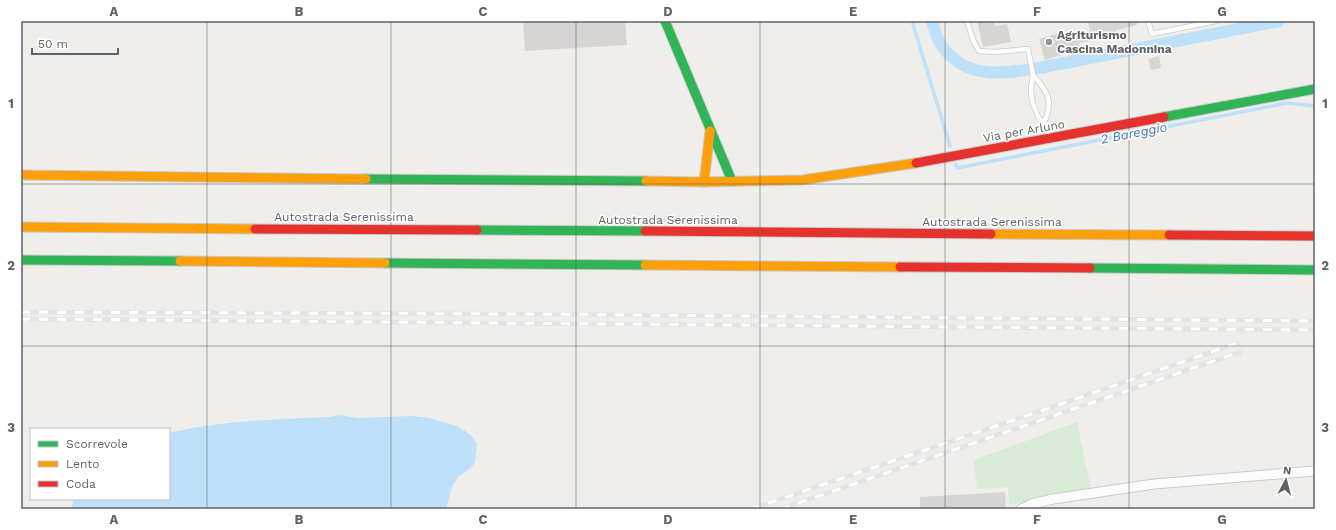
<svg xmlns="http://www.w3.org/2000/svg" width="1336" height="530" font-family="'Work Sans',sans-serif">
  <rect width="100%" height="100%" fill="#efeeea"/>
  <!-- green -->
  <polygon fill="#d8ebd6" points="1077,422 1091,488 1009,505 1008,487 977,489 974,460"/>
  <!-- water -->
  <path fill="#bfe0f9" d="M341,415L357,418L411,416L430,418L459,427L471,435L477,444L475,463L467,471L459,476L452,487L446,509H71L74,499H169V433C221,421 275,419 328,417Z"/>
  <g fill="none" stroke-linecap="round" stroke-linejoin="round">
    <!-- stream -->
    <g stroke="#bfe0f9" stroke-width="3.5">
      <polyline points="912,21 950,146"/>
      <polyline points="956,165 957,168 1287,103 1315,106"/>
    </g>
    <!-- canal -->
    <path stroke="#bfe0f9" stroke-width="12" d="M932,21C934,27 935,33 938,39C942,48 950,56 958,62C983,78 1006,72 1034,69L1279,21"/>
  </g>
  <!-- building -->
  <g fill="#d6d5d3">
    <polygon points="523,21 625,21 627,45 525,51"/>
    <polygon points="977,21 994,21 995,26 1007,24 1011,42 983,47"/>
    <polygon points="1099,21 1137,21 1137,25 1116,30 1117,35 1079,43 1081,49 1045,60 1039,39 1060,33 1062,38 1090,31 1088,23"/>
    <polygon points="1159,56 1161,68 1151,70 1148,59"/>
    <polygon points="1005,492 1006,509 920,509 920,497"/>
  </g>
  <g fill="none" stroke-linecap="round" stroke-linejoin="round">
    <defs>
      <g id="lane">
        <polyline points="967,21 973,40 979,51 995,52 1028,49 1033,75 1031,89 1032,101 1039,119 1044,123 1049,137"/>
        <polyline points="1148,21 1152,34 1216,21"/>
        <path d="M1033,75C1048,92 1054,101 1044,123"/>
      </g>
      <polyline id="street" points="1021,509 1032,504 1053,499 1154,484 1315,471"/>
      <g id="fast">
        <polyline points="665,21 732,181"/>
        <polyline points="1164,117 1315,89"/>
        <polyline points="366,179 646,181"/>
        <polyline points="477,230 645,231"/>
        <polyline points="21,260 180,261"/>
        <polyline points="385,263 645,265"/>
        <polyline points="1090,268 1315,270"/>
      </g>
      <g id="slow">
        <polyline points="21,175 366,179"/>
        <polyline points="646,181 704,182 802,180 916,163"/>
        <polyline points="704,182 710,131"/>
        <polyline points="21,227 255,229"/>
        <polyline points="991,234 1169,235"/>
        <polyline points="180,261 385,263"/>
        <polyline points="645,265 900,267"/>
      </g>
      <g id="jam">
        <polyline points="916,163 1164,117"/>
        <polyline points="255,229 477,230"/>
        <polyline points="645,231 991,234"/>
        <polyline points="1169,235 1315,236"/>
        <polyline points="900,267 1090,268"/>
      </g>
    </defs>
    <!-- lane casing -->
    <use href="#lane" stroke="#cbcccc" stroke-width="6"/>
    <!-- street casing -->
    <use href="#street" stroke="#cbcccc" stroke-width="11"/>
    <!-- fast casing -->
    <use href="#fast" stroke="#cacacb" stroke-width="11"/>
    <!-- slow casing -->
    <use href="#slow" stroke="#cacacb" stroke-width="11"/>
    <!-- jam casing -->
    <use href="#jam" stroke="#cacacb" stroke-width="11"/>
    <!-- lane -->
    <use href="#lane" stroke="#fdfcfc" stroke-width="4.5"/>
    <!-- street -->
    <use href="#street" stroke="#fdfcfc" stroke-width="9"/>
    <!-- fast -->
    <use href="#fast" stroke="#30b455" stroke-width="9"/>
    <!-- slow -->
    <use href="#slow" stroke="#ff9f0a" stroke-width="9"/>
    <!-- jam -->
    <use href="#jam" stroke="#e5322d" stroke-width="9"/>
    <defs>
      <g id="rail">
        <polyline points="21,312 519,314 1315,321"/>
        <polyline points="21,319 1315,330"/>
        <polyline points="751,509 1058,405 1237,343"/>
        <polyline points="781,509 1240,352"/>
      </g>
    </defs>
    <!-- rail casing -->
    <use href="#rail" stroke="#e4e4e4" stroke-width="4.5"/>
    <!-- rail -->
    <use href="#rail" stroke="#fff" stroke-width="3" stroke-dasharray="9" stroke-linecap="butt"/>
  </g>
  <!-- grid -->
  <path fill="none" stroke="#5f6368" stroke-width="1" stroke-opacity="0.55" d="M207,21V509M391,21V509M576,21V509M760,21V509M945,21V509M1129,21V509M21,184H1315M21,346H1315"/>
  <!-- markers -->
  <circle fill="#919496" stroke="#fff" stroke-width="1.5" cx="1049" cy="42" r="4"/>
  <g text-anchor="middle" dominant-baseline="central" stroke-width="3" stroke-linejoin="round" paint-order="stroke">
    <!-- poi labels -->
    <g font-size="12" font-weight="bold" fill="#5f6368" stroke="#fff" text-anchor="start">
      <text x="1057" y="35">Agriturismo<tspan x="1057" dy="14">Cascina Madonnina</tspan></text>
    </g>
    <!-- street labels -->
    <g font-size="12" fill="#5f6368" stroke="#fff">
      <text transform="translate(1024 131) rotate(-10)">Via per Arluno</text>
      <text x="344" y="217">Autostrada Serenissima</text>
      <text x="668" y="220">Autostrada Serenissima</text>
      <text x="992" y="222">Autostrada Serenissima</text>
    </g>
    <!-- water labels -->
    <g font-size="13" font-style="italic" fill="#4174aa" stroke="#fff">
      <text transform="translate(1134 133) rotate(-11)">2 Bareggio</text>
    </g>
  </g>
  <!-- border -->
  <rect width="1336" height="530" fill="none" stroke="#ffffff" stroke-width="44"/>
  <!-- legend -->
  <rect x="30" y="428" width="140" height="72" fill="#ffffff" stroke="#bfc1c3"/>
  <rect x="38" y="441" width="20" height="6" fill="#30b455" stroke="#bfc1c3"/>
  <text x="66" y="448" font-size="12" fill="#5f6368">Scorrevole</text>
  <rect x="38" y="461" width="20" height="6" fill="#ff9f0a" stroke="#bfc1c3"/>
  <text x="66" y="468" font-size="12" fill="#5f6368">Lento</text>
  <rect x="38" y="481" width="20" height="6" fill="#e5322d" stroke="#bfc1c3"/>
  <text x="66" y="488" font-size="12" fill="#5f6368">Coda</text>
  <!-- north arrow -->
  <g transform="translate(1286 480) rotate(7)" stroke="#ffffff" stroke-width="3" paint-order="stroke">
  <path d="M0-3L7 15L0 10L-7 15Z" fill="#5f6368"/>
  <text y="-6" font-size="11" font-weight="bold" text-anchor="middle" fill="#5f6368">N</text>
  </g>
  <!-- scale -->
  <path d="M32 48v6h86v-6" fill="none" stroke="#5f6368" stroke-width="2"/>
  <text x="38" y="48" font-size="12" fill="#5f6368" stroke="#ffffff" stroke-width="3" paint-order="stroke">50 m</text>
  <rect x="22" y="22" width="1292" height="486" fill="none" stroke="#5f6368" stroke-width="1.5"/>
  <g font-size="13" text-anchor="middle" font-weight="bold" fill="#5f6368">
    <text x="114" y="16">A</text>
    <text x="299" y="16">B</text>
    <text x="483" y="16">C</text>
    <text x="668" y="16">D</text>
    <text x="853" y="16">E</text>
    <text x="1037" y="16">F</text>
    <text x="1222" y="16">G</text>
    <text x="11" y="108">1</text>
    <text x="1325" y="108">1</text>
    <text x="11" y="270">2</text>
    <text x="1325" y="270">2</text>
    <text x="11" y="432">3</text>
    <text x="1325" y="432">3</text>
    <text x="114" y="524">A</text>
    <text x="299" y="524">B</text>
    <text x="483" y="524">C</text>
    <text x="668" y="524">D</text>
    <text x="853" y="524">E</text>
    <text x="1037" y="524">F</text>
    <text x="1222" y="524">G</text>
  </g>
</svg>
